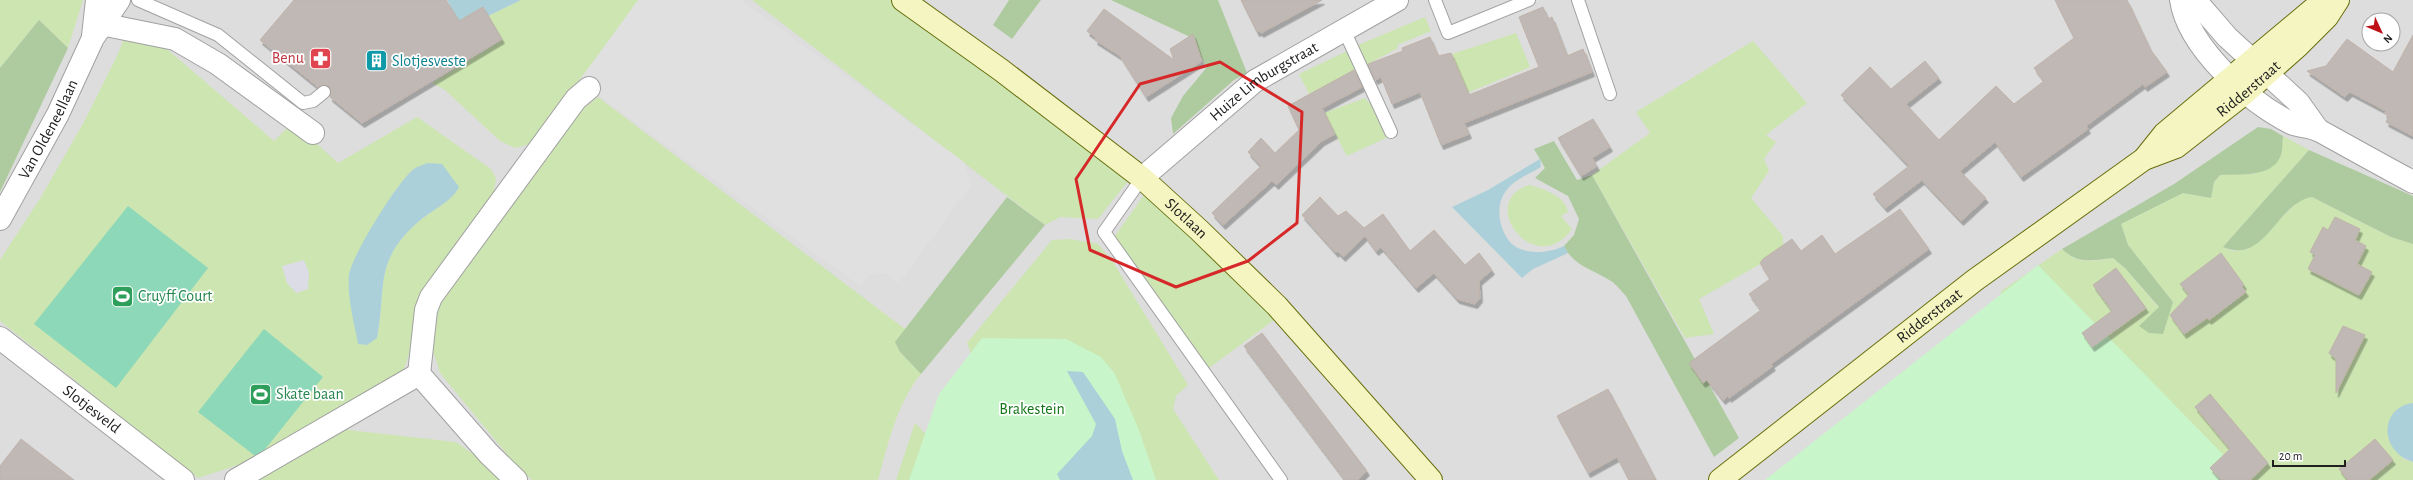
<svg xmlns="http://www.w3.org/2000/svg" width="2413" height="480" font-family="'Alegreya Sans',sans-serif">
  <defs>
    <filter id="shadow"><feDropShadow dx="2.5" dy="4.5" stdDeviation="0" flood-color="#0004"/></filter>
  </defs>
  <rect width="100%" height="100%" fill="#efece7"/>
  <!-- residential -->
  <path fill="#dedddd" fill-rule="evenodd" d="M0,0H2413V480H0ZM2369,20H2393V44H2369Z"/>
  <!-- grass -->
  <g fill="#cce5b1" fill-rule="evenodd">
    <polygon points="0,0 83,0 68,48 39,20 0,68"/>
    <polygon points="521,0 640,0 531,144 515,148 500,141 445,90 432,83 502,40 488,16"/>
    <polygon points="752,0 903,0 1133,175 1098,219 1060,217 1045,225"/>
    <polygon points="1425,17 1431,31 1397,45 1398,48 1366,65 1358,45"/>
    <path d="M132,19L274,141L293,122L338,163L417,117L491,169L496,178L494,192L420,297L409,354L404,369L390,382L257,459L198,478L0,321V260L41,197L85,120L117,56ZM413,169L459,187C453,200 429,212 418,222C373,262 387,286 377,338L364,241L394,192Z"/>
    <polygon points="1516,33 1530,67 1455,98 1458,71 1452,54"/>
    <polygon points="1753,41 1807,103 1766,135 1776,142 1764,159 1769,171 1751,198 1783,236 1783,251 1699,299 1714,334 1685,338 1592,175 1650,133 1636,112"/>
    <polygon points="1347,51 1357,70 1309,94 1299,74"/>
    <path d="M598,97L905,329L895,342L900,352L921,374C897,403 888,444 878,480H532L519,469L440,373L431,344L441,301L573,117Z"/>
    <polygon points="1365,98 1374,108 1386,138 1347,156 1324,113"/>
    <path d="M2283,136L2309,150L2223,247L2232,251L2248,249L2302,198L2312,197L2391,237L2413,244V403L2408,404L2403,459L2413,462V480H2212L2019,312L2000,292L2062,249C2078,265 2092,261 2113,258L2125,268L2159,308L2139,326L2173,302L2128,245L2121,224L2183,193L2211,198L2214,182L2220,175L2255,174L2281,154Z"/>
    <path d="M1529,185C1543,189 1565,195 1568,212L1561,216L1572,229C1536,280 1475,203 1529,185Z"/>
    <polygon points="1149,188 1278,317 1205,371 1115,236"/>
    <polygon points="1070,239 1098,244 1113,262 1188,385 1176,396 1173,409 1219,480 1133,480 984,389 967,343 1052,240"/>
    <polygon points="915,423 970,480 896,480"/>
    <polygon points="340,429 456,442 490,466 506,480 257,480"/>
  </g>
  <!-- forest -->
  <g fill="#aecb9f">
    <polygon points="1009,0 1041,0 1012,39 993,25"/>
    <polygon points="1111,0 1218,0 1247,73 1234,80 1173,134 1171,118 1183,96 1207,67 1188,36"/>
    <polygon points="39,20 68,48 0,192 0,68"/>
    <path d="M2258,127L2271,129L2283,136C2282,142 2283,149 2281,155C2273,178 2239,174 2220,175L2214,182L2211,198L2183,193L2121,224L2128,245L2173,302L2163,334L2149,333L2139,326L2159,307L2125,268L2113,258C2092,260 2079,265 2062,249L2174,184Z"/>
    <path d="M1554,141L1577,180L1592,175L1739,438L1714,457L1626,296C1621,291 1616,284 1611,281C1594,270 1573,266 1564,246L1574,235L1579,219L1568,196L1535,178L1545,168L1534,149Z"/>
    <path d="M2309,150L2413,196V244L2391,237L2312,197C2276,203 2266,265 2223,247Z"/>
    <polygon points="1007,197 1045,225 921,374 900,352 895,342"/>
  </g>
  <!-- park -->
  <g fill="#c8f5ca">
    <polygon points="2038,265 2248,480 1765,480"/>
    <polygon points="982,338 1066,339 1101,357 1115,374 1139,430 1156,480 909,480 939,394"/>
  </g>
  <!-- pitch -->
  <g fill="#8cd8b8">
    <polygon points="128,206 208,268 116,388 34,324"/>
    <polygon points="264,329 323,377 258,458 198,412"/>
  </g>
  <!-- parking -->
  <polygon fill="#e0e0e0" points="638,0 741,0 964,162 971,185 899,283 886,273 870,274 861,287 579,81"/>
  <!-- plaza -->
  <polygon fill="#dbdce5" points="304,260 309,273 308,289 296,293 287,283 282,266"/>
  <!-- water -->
  <g fill="#abd0d9">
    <polygon points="447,0 521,0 488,16 483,7 459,21"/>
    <path d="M1540,159L1541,167C1529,174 1511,181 1504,194C1495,208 1500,232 1511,243C1524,256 1550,253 1564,246L1568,253L1533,269L1522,278L1452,207L1488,190Z"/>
    <path d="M428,163L442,164L459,187C452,202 430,211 418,222C373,262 387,286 377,338L367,345L358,344C354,321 347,298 349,275C351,257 399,179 414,169C418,166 423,165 428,163Z"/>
    <polygon points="1067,371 1083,372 1115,419 1122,451 1133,480 1060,480 1057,474 1092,436 1096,424"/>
    <path d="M2413,403V462C2378,451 2380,407 2413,403Z"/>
  </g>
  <!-- building -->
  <g fill="#c0b8b4" stroke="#c0b3aa" filter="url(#shadow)">
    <polygon points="294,0 446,0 459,21 483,7 502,39 362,123 330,97 331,91 330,87 323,85 318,87 260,40"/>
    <polygon points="1241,0 1322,0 1261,33 1260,31 1257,32"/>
    <polygon points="2055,0 2127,0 2150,49 2167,72 2145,87 2143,84 2117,103 2086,126 2088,129 2021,177 1995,142 1960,171 1986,198 1961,221 1922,180 1885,208 1873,194 1909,166 1841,95 1870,67 1891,89 1925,61 1939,78 1906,104 1939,140 1996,86 2014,104 2044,81 2034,68 2074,38"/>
    <polygon points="1543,7 1548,19 1552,17 1567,56 1583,49 1592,72 1464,123 1469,134 1441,145 1420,92 1392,104 1381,77 1375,80 1368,64 1403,51 1402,48 1430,37 1438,56 1451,53 1469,95 1539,67 1519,17"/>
    <polygon points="1104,9 1174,60 1170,49 1193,34 1202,61 1146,97 1120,56 1095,40 1096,38 1087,31"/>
    <polygon points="2413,35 2413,136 2386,122 2389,116 2384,113 2386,111 2350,92 2345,97 2307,71 2326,66 2347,39 2393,72"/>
    <polygon points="1354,70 1362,87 1322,108 1335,134 1322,141 1276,185 1272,181 1223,225 1212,213 1261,166 1248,152 1261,138 1275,153 1299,130 1288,106"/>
    <polygon points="1593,119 1610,147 1592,158 1597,166 1581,176 1558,138"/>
    <polygon points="1320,197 1338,216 1346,211 1364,228 1383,214 1410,251 1434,230 1465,265 1479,253 1492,270 1479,281 1480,298 1475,304 1457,299 1434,273 1416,288 1381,247 1376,251 1365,236 1343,257 1337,251 1336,253 1302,215"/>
    <polygon points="1900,209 1929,249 1771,364 1773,366 1729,398 1728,396 1723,400 1707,380 1703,383 1689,363 1761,310 1749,294 1770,279 1760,263 1763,259 1792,239 1801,251 1822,235 1835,254"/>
    <polygon points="2335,217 2360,229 2355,240 2366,246 2357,264 2372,272 2359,295 2308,269 2315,255 2310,252 2323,227 2328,230"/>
    <polygon points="2221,253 2244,285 2242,287 2246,292 2209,320 2207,318 2184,334 2170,315 2189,295 2180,284"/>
    <polygon points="2116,268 2146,308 2092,347 2082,333 2112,311 2093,285"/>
    <polygon points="2343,326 2365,335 2336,393 2336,359 2329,353"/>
    <polygon points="1262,333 1367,471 1358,480 1345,480 1244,346"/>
    <polygon points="1608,389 1645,459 1656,480 1629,480 1617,457 1588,473 1557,416"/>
    <polygon points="2210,394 2268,463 2250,480 2221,480 2210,468 2230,449 2195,407"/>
    <polygon points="21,439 74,480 0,480 0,466"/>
    <polygon points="2375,439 2393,460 2369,480 2348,480 2339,469"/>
  </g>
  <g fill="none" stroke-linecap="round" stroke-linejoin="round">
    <defs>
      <g id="lane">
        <polyline points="138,0 218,35 303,103 313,101 324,92"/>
        <polyline points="1435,0 1448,33 1529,0"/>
        <polyline points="1578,0 1610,94"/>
        <polyline points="1344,30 1391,132"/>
        <polyline points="1142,178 1104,232 1281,480"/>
      </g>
      <g id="street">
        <path d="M2181,0C2188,47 2249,102 2291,123C2300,127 2311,126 2320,131C2351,148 2381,165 2413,182"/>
        <polyline points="2195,0 2227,37 2298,102 2318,130"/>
        <polyline points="101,24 175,39 218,64 313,133"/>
        <polyline points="93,36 97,0"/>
        <path id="s1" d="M1142,178L1255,81L1397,0"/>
        <path id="s2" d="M0,219L58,114L93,38L119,0"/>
        <path id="s3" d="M0,338L183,480"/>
        <polyline points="419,374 426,310 431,297 576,99 589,88"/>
        <polyline points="236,480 419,374 489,454 516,480"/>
      </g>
      <g id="secondary">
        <path id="s4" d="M903,0L1001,70L1142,178L1199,230L1277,306L1431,480"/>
        <polyline points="2144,159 2164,134 2324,0"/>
        <path id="s5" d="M1720,480L1975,280L2144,159L2176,147L2245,93L2298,46L2327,17L2338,0"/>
      </g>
    </defs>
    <!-- lane casing -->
    <use href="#lane" stroke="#a1a1a1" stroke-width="14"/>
    <!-- street casing -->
    <use href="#street" stroke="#a1a1a1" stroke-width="24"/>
    <!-- secondary casing -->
    <use href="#secondary" stroke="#686f0e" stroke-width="24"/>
    <!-- lane -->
    <use href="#lane" stroke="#fff" stroke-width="12"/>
    <!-- street -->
    <use href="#street" stroke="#fff" stroke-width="22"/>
    <!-- secondary -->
    <use href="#secondary" stroke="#f4f5c0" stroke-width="22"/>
  </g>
  <!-- marked area -->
  <path fill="none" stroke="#d62828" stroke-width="3" stroke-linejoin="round" d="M1220,62L1302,112L1297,223L1248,261L1176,287L1090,250L1076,179L1140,84Z"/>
  <!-- icons -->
  <defs>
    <symbol id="pharmacy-square" viewBox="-11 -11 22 22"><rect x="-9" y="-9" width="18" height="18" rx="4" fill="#e0444e" stroke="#fff"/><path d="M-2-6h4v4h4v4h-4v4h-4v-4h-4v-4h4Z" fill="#fff"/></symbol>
    <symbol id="building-square" viewBox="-11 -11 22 22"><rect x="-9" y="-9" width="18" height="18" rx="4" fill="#0f9aa8" stroke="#fff"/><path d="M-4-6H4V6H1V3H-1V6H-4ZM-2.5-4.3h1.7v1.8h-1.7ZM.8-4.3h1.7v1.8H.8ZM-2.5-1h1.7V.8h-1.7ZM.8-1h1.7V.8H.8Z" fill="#fff"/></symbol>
    <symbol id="stadium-square" viewBox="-11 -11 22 22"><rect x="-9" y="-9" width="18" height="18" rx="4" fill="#2e9e5b" stroke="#fff"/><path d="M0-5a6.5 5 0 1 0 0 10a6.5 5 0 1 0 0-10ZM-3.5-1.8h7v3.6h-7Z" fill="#fff"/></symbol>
  </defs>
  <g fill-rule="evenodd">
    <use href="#pharmacy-square" x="308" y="46" width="25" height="25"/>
    <use href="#building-square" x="364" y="48" width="25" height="25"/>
    <use href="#stadium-square" x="110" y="284" width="25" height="25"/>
    <use href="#stadium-square" x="248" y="382" width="25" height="25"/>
  </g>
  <g text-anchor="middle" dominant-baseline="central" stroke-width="3.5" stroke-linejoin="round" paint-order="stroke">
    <!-- health labels -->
    <g font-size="16" fill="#be3a42" stroke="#fff" text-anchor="end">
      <text x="304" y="58">Benu</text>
    </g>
    <!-- culture labels -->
    <g font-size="16" fill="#0d838f" stroke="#fff" text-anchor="start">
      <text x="392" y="61">Slotjesveste</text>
    </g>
    <!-- street labels -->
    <g font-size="16" fill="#202020" stroke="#fff">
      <text stroke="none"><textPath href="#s1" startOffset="156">Huize Limburgstraat</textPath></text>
      <text stroke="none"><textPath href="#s5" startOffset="659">Ridderstraat</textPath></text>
      <text stroke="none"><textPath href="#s2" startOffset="102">Van Oldeneellaan</textPath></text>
      <text stroke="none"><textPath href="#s4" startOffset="358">Slotlaan</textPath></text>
      <text stroke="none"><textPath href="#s5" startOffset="266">Ridderstraat</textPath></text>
      <text stroke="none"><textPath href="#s3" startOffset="116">Slotjesveld</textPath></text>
    </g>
    <!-- leisure labels -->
    <g font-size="16" fill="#27864d" stroke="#fff" text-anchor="start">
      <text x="138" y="296">Cruyff Court</text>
      <text x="276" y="394">Skate baan</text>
    </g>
    <!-- park labels -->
    <g font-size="16" fill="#15761a" stroke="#fff">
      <text x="1032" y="409">Brakestein</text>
    </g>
  </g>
  <!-- north arrow -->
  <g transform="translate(2381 32) rotate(134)"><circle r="19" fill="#ffffff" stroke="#a6a6a6"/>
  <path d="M0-3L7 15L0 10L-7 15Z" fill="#be1117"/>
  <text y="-6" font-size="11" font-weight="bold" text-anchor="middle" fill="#202020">N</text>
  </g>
  <!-- scale -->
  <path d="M2273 460v6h72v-6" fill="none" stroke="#202020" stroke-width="2"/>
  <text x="2279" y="460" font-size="12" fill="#202020" stroke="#ffffff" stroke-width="3" paint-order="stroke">20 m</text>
</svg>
